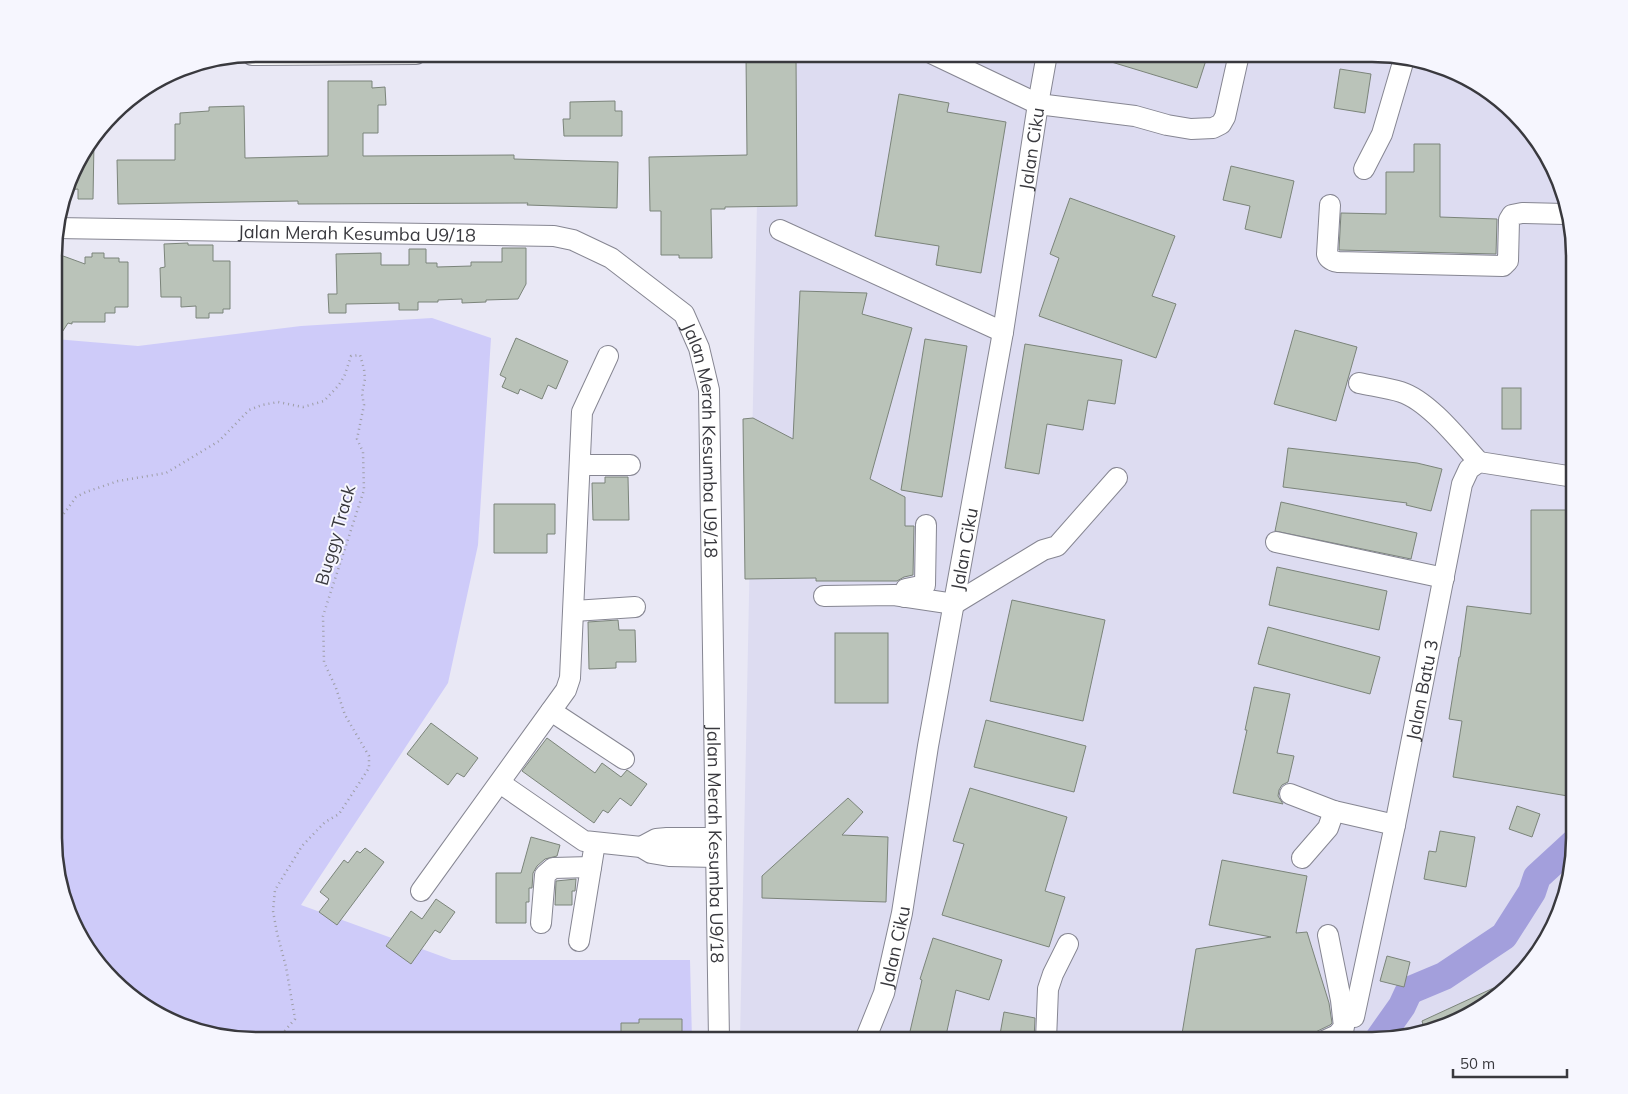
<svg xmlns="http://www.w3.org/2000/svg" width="1628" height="1094" font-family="Mulish,sans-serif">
  <rect width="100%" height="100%" fill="#e9e8f5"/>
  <!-- built -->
  <polygon fill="#dddcf1" points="760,54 1372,54 1437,64 1484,88 1547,155 1574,243 1574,851 1564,903 1540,950 1473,1013 1385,1040 740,1040"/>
  <!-- green -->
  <polygon fill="#cecbf9" points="432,318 491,338 478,545 448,683 301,905 452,960 690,960 692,1040 256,1040 191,1030 144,1006 81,939 55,864 55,339 138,346 301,326"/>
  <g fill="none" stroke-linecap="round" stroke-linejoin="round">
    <!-- river -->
    <polyline stroke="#a39fdc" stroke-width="28" points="1378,1040 1402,1006 1408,993 1413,989 1444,976 1504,936 1532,892 1537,877 1574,843"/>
  </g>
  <!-- building -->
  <g fill="#bac3b9" stroke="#7b847a">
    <polygon points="1095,54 1208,54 1197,88 1095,57"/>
    <polygon points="796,56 797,206 725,207 725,209 711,209 712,258 679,258 679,255 661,255 661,211 650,211 649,157 747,155 746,57"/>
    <polygon points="1340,69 1371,74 1365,113 1334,108"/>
    <polygon points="328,81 372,81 372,88 385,87 386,105 378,105 378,133 363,133 363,156 514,155 514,159 618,162 617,208 527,205 528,203 298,204 298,201 118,204 117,160 175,160 175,124 180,124 180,113 209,111 209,107 244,106 245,158 328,156"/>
    <polygon points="899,94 949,103 947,112 1006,122 981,273 936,265 939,246 875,236"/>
    <polygon points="615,101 615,111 622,111 622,136 564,136 563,119 570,119 570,102"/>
    <polygon points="94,142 93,199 78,199 78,189 68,190 75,166"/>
    <polygon points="1414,144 1440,144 1440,217 1497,219 1496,254 1339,250 1341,213 1386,214 1386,172 1414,172"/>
    <polygon points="1231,166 1294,181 1281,238 1245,229 1250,206 1223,200"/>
    <polygon points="1070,198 1175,236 1152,296 1176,304 1156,358 1039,316 1059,258 1050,254"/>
    <polygon points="188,243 188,245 213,245 213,261 230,261 230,309 223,309 223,313 209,313 209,318 196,318 196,306 181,307 181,297 161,297 160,268 165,267 164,244"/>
    <polygon points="502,248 526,248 526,284 518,299 486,300 486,302 462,303 462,299 438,300 438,302 418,302 418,310 399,310 399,303 346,304 346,313 329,313 328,294 337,294 336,254 381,253 381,265 409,265 409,249 426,249 426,263 437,263 437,267 471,266 471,262 502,262"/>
    <polygon points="55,253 85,264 85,257 92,257 92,253 104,253 104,258 119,258 119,262 128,262 128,307 115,307 115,313 105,313 105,322 72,322 72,324 68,323 55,343"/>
    <polygon points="800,291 867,293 862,314 912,328 870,479 905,497 905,526 914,526 913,575 904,577 897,581 816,581 816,578 745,579 743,419 753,418 793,439"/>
    <polygon points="1295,330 1357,347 1336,421 1274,404"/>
    <polygon points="516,338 568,361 556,389 548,385 542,399 520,389 518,394 502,387 506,378 500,375"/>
    <polygon points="925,339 967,346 942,497 901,490"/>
    <polygon points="1025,344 1122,360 1115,404 1088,400 1083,430 1047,424 1039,474 1005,468"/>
    <rect x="1502" y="388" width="19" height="41"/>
    <polygon points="1288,448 1417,463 1442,469 1431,511 1406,505 1407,503 1283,487"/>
    <polygon points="605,477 628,477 629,520 593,520 592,483 605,483"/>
    <polygon points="1281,502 1417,533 1411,559 1275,531"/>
    <polygon points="494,504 555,504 555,534 547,534 547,553 494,553"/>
    <polygon points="1531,510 1574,510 1574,797 1453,777 1462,721 1449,719 1459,657 1460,657 1467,606 1531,614"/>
    <polygon points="1277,567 1387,591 1379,630 1269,605"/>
    <polygon points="1012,600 1105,620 1083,721 990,701"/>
    <polygon points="618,620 619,630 635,630 636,662 616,662 616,668 589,669 588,622"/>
    <polygon points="1268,627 1380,657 1370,694 1258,664"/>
    <rect x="835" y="633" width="53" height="70"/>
    <polygon points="1254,687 1290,694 1277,753 1294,756 1288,782 1282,785 1279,790 1278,796 1283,804 1233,793 1247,730 1245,730"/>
    <polygon points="986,720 1086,746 1074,792 974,767"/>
    <polygon points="431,723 478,758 464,777 457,773 448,785 407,754"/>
    <polygon points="547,738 595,773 602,763 621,777 627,770 647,784 631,806 620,798 608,813 603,810 594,823 522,771"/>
    <polygon points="970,788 1067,817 1045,891 1065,897 1049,947 942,915 964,844 953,841"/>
    <polygon points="848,798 863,812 842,835 888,837 886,902 762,898 762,876"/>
    <polygon points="1517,806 1540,814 1532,837 1509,829"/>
    <polygon points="1440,831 1475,837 1466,887 1424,879 1429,851 1436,852"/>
    <polygon points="531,837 560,845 557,856 545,859 537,866 533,873 532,888 529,888 529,902 526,902 526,923 496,923 496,873 521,873"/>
    <polygon points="365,848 384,862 337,925 319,912 329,899 320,892 344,860 348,863 357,851 360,853"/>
    <polygon points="1222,860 1307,876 1296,933 1307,932 1329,1003 1332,1023 1330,1025 1299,1040 1181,1040 1196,949 1271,937 1209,925"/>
    <polygon points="576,879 575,891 572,891 572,905 555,905 556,881"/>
    <polygon points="436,899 455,912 440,933 435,930 411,964 386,946 411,911 422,919"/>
    <polygon points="933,938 1002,960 989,1000 956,990 945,1040 908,1040 922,980 920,979"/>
    <polygon points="1387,956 1410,962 1404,987 1380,981"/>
    <polygon points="1500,985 1501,987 1473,1013 1424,1028 1422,1021"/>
    <polygon points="1004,1012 1035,1018 1034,1040 999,1040"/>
    <polygon points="639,1019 682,1019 682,1040 621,1040 621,1023 639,1023"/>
  </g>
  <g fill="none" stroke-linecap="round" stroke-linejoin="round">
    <defs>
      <g id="minor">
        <polyline points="933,54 1038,104 1135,116 1167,125 1191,129 1213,128 1221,124 1225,117 1239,54"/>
        <polyline points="252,55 416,54"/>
        <polyline points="1364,169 1382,134 1404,59"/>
        <path d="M1330,205L1327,254C1328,259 1333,261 1338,262L1503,266L1508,261L1509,220L1512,215L1522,213L1565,214"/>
        <path id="s1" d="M56,228L554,236L573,240L611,258L684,314L699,348L709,390L719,1040"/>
        <polyline points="780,230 1003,332"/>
        <path d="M1359,383C1373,386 1388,388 1401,392C1429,401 1460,441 1479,462"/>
        <polyline points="580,465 630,465"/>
        <polyline points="1276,542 1444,578"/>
        <polyline points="824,596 894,595 954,604 1043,550 1057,546 1117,478"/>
        <polyline points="905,597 906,589 925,585 926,525"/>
        <polyline points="574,611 635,607"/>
        <polyline points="551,711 624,759"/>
        <polyline points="500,783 584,841 641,847 651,853 669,856 716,857"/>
        <polyline points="1290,794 1334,811 1395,825"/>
        <polyline points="641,847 656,839 667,838 716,838"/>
        <polyline points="1302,858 1328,828 1334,811"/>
        <polyline points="421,891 566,690 570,678 582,412 608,356"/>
        <polyline points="541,923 545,875 553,868 591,867"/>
        <polyline points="579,941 595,843"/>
        <path id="s2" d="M1354,1017L1395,825L1462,484L1469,469L1479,462L1574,477"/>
        <path id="s3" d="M865,1040L884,993L902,913L928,746L1003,332L1038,104L1047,54"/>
        <polyline points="1046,1040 1048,989 1053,974 1068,944"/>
        <polyline points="1326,1040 1337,1035 1344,1027 1341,1000 1328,935"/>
      </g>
    </defs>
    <!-- minor casing -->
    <use href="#minor" stroke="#868692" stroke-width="22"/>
    <!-- path -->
    <polyline stroke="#9e9ea7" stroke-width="2.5" stroke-dasharray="1 4" stroke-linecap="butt" points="55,526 76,497 86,492 118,481 166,473 219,441 249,410 262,405 278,402 303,407 324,401 338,386 344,377 351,356 360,355 364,369 365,379 362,394 364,405 357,439 363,452 364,490 323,616 324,662 336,688 345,715 369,756 369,768 339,814 325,822 302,846 275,890 273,911 277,933 286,967 295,1019 282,1034 270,1040"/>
    <!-- minor -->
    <use href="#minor" stroke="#fff" stroke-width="20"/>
  </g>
  <g text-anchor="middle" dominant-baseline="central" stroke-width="4" stroke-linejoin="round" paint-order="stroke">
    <!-- street labels -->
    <g font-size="18" fill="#39393e" stroke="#f6f6fe">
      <text stroke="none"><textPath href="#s3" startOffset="908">Jalan Ciku</textPath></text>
      <text stroke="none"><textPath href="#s1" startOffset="301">Jalan Merah Kesumba U9/18</textPath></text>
      <text stroke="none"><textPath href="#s1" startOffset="781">Jalan Merah Kesumba U9/18</textPath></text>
      <text transform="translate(335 535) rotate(-74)">Buggy Track</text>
      <text stroke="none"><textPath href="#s3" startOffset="502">Jalan Ciku</textPath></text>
      <text stroke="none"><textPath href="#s2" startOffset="334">Jalan Batu 3</textPath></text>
      <text stroke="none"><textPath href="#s1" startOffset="1186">Jalan Merah Kesumba U9/18</textPath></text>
      <text stroke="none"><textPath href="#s3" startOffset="98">Jalan Ciku</textPath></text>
    </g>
  </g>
  <!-- crop -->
  <path d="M0 0H1628V1094H0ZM256 62H1372A194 194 0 0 1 1566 256V838A194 194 0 0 1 1372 1032H256A194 194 0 0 1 62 838V256A194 194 0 0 1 256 62Z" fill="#f6f6fe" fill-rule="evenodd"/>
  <path fill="none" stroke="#39393e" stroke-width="2.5" d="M256 62H1372A194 194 0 0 1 1566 256V838A194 194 0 0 1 1372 1032H256A194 194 0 0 1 62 838V256A194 194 0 0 1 256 62Z"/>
  <!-- scale -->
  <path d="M1453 1069v8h114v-8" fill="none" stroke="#39393e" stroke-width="2.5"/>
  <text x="1460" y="1069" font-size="15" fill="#39393e" stroke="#f6f6fe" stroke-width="4" paint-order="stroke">50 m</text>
</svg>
